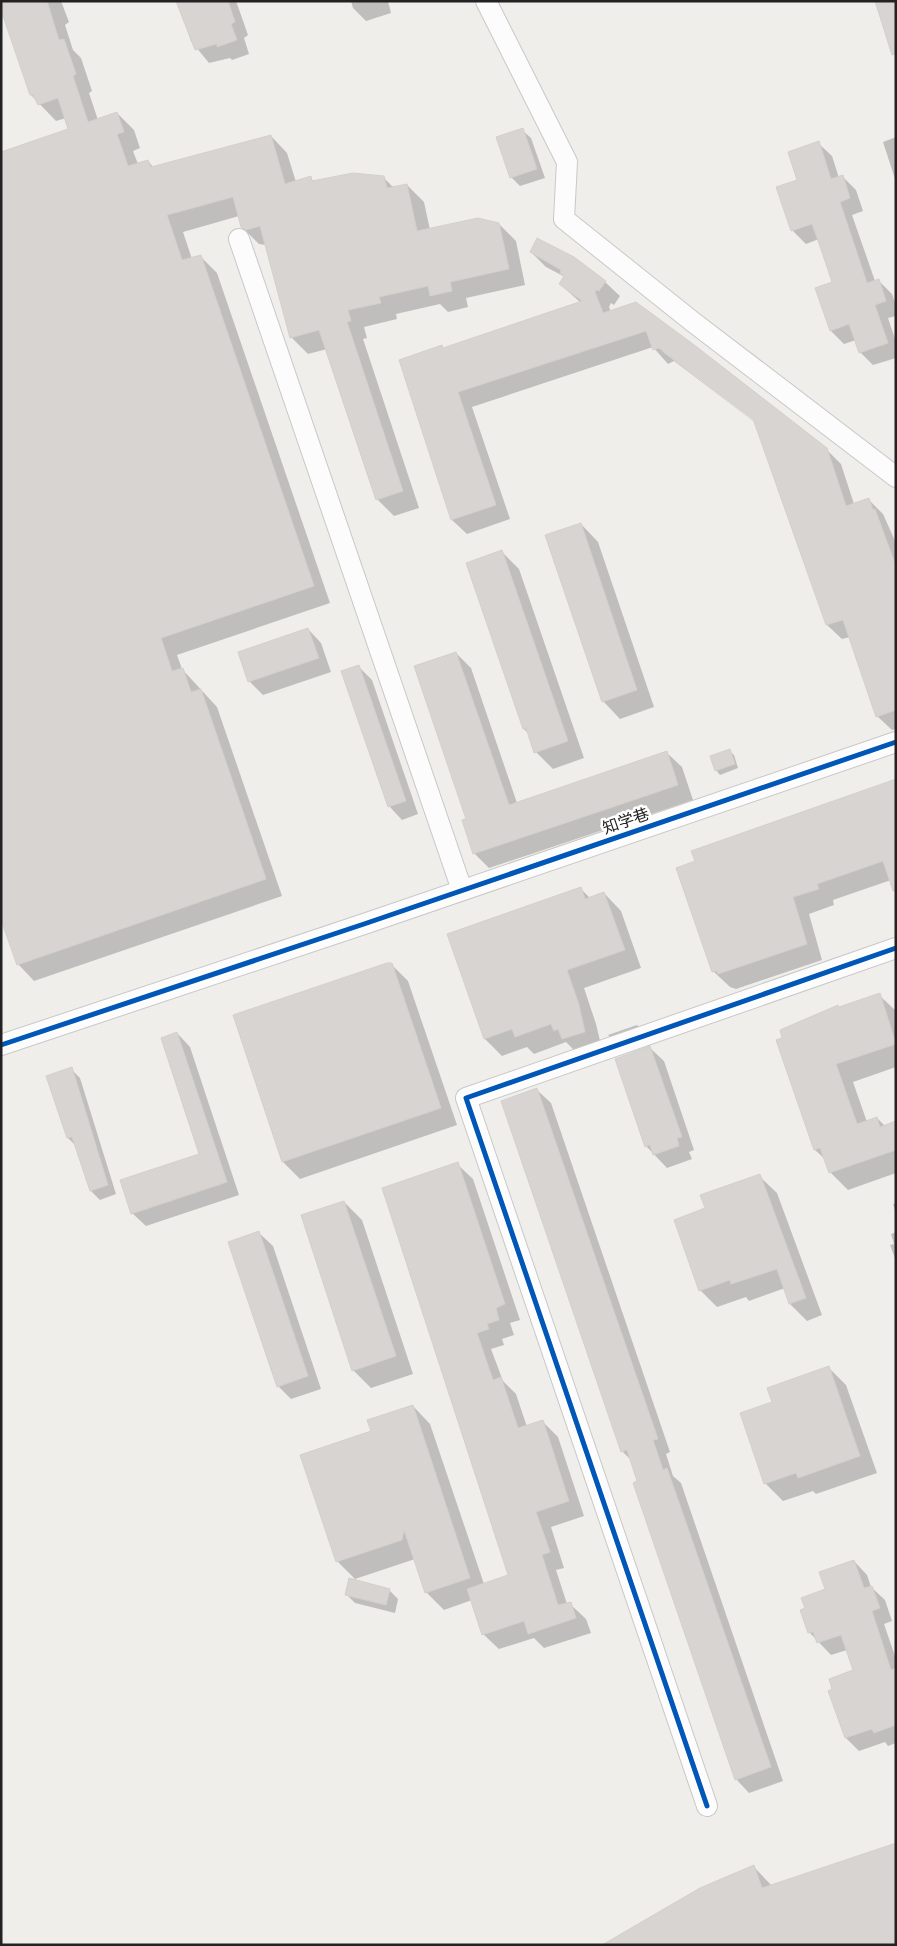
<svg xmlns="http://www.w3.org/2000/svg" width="897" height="1946" font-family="Poppins,'Noto Sans SC',sans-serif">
  <rect width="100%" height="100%" fill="#f0eeeb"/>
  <!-- shadow -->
  <g fill="#0003" fill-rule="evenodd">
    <polygon points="1,1 61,1 69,22 65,25 73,50 81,58 92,91 89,93 98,120 117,113 134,130 140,148 133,151 138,164 148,161 154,168 271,136 287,153 296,182 310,178 315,182 384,178 394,188 407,185 424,202 430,230 499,224 516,241 525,285 466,298 468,307 448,312 440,304 396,314 397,319 364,327 367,338 363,339 419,508 394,516 377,499 327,349 308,354 292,338 266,245 259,244 242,227 239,216 183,232 192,259 200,256 217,273 330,603 177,655 182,669 217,707 282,896 34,981 18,964 70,129 66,118 56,121 31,95"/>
    <polygon points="178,1 236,1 248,35 244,38 249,54 232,60 230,58 209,63 191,41"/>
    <polygon points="351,1 388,1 391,13 366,21 353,8"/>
    <polygon points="522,130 531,138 545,178 520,186 511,177"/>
    <polygon points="896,137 896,182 883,142"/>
    <polygon points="818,143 832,156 839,178 843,177 856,190 863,211 852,215 875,281 878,280 892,294 896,305 896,316 888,318 896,342 896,358 873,365 860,352 856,340 844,344 831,331 834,282 819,239 806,244 792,230 799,181"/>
    <path d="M531,252L605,282L620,296L614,305L611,303L609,307L611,312L636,304L826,449L841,464L854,504L868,499L883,514L896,543V729L892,730L877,716L850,637L842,639L827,625L756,423L674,361L668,364L653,347L472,407L510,519L467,534L452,520L441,346L444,349L581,303L560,284L565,277L546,267ZM662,348L759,422L758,424L662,351Z"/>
    <polygon points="581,524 598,542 654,707 620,719 603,701"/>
    <polygon points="502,552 519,569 584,758 553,769 536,752 529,734 524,729"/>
    <polygon points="308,629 321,643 331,672 263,695 250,682 240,653"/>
    <polygon points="456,653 471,668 517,803 667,753 682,767 693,800 489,868 474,853 468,820"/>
    <polygon points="358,666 372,680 418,814 402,820 389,806"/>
    <polygon points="729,751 734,755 738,768 720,775 716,770"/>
    <polygon points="896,781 896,895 891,880 833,900 834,905 809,914 822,960 736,989 730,987 713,971"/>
    <polygon points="580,888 590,898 604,893 621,911 641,968 584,988 596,1024 602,1049 580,1056 566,1042 534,1054 527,1047 502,1056 485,1039"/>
    <polygon points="391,964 408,981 457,1125 300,1179 283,1162 234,1016"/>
    <polygon points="879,995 896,1011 896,1067 853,1082 867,1122 877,1118 885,1126 896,1123 896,1173 848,1190 830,1172 826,1160 815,1150 778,1041 840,1008"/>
    <polygon points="637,1025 651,1039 622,1049 608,1035"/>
    <polygon points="177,1033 190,1047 239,1195 146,1226 132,1213 201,1155"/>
    <polygon points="650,1048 664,1061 694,1150 689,1152 692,1159 667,1168 646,1146"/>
    <polygon points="71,1069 80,1078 116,1194 100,1200 91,1191 76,1146 68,1138"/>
    <polygon points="537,1090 551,1103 670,1452 666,1454 673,1476 681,1483 783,1781 749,1793 736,1779 632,1461 622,1451"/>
    <polygon points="457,1164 473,1179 520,1320 510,1323 514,1335 502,1339 504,1345 491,1349 503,1381 516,1394 527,1427 542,1421 558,1437 584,1516 551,1527 564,1568 556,1570 567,1604 570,1604 586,1619 591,1633 544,1648 534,1638 499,1649 483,1634 472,1600 444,1610 426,1592 415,1559 355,1579 337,1561 373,1432 413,1406 430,1424 484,1584 510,1575 384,1189"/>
    <polygon points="759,1176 777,1193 822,1315 807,1321 790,1304 785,1288 749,1301 746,1297 717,1307 700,1290 707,1209"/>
    <polygon points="344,1202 362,1220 413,1374 371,1388 353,1370"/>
    <polygon points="896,1203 896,1213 893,1204"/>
    <polygon points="896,1232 896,1261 890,1245 894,1244 891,1234"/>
    <polygon points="259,1233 273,1246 321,1389 291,1399 278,1386"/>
    <polygon points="829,1368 846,1385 877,1473 816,1494 813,1491 783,1501 765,1483 774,1403"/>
    <polygon points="854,1561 867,1575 871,1587 885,1600 892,1621 884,1624 896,1659 896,1743 888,1746 885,1742 859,1751 846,1738 855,1671 847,1650 831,1655 810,1633 806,1609"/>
    <polygon points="389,1590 398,1599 395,1613 355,1603 346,1594"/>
    <polygon points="754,1867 772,1886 613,1945"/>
  </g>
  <!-- building -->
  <g fill="#d7d4d2" stroke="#d3d0cc">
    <polygon points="1,1 47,1 59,40 64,39 76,74 73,76 88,122 117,112 124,132 117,134 128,166 148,160 151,167 271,135 285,184 311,176 312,181 353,173 384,176 387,188 407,184 417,231 478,218 499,223 509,269 450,282 452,291 430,296 428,286 379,297 381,303 348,310 351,321 347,322 403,491 376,500 319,330 290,338 260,226 246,230 241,227 233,197 167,215 182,260 201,255 314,586 161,638 172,671 183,668 191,692 201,689 266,879 17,965 1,920 1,152 68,129 58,98 38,105 33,95 30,95 1,10"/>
    <polygon points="176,1 228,1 235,22 231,24 237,40 217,47 217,44 195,50"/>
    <polygon points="875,1 896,1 896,54 892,55"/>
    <polygon points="523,128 537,169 510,178 496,137"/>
    <polygon points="819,141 831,179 843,175 850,198 840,202 867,283 879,279 886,301 875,305 888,343 859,353 849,324 830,331 815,288 832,282 822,252 812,224 791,231 776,187 797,180 788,152"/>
    <polygon points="537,238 574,257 606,281 599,291 596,290 595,292 603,313 636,302 693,344 827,448 846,506 869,498 873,510 875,509 896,566 896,710 876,717 843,620 826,625 753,419 659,348 653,350 646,331 458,392 496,505 451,520 399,360 442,345 443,348 582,301 559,284 564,276 560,273 561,270 530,252"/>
    <polygon points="581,523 637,690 602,702 545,535"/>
    <polygon points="502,550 568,741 534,753 526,728 523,729 466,563"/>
    <polygon points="308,628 319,658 248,682 238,652"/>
    <polygon points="456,652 509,805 667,751 678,785 473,854 462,820 466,819 414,666"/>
    <polygon points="359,665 406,801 388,807 341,671"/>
    <polygon points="730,749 735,764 715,771 710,756"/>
    <polygon points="896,779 896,891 893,891 883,861 817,884 819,889 793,897 807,944 718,974 717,971 712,972 676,868 695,861 691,851"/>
    <polygon points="581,887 585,899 604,892 625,950 567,970 579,1005 585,1032 562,1039 558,1029 554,1031 551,1024 515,1037 512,1029 484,1039 447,934"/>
    <polygon points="387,963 392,963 441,1108 282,1162 233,1015"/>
    <polygon points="880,993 896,1044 836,1064 857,1124 877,1117 880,1127 896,1121 896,1150 829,1173 820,1148 814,1150 776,1040 782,1038 780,1030 838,1005 839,1007"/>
    <polygon points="177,1032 227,1182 131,1214 120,1180 199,1154 161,1038"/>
    <polygon points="650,1046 682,1137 677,1138 679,1146 653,1155 650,1145 645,1147 615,1059"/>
    <polygon points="72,1067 108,1185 90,1191 72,1137 67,1138 46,1076"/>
    <polygon points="537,1088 658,1439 653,1440 663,1470 667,1468 771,1767 735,1780 633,1483 637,1481 627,1450 621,1452 501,1101"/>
    <polygon points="458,1162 505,1304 496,1308 499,1320 487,1324 489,1329 477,1333 493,1380 501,1377 518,1428 543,1420 569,1501 536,1512 550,1552 542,1555 558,1605 571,1602 576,1618 528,1634 524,1621 482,1635 467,1589 508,1575 382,1188"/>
    <polygon points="760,1174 806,1298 789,1304 777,1269 731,1284 730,1280 699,1291 674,1220 705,1208 700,1195"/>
    <polygon points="344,1201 396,1356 352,1371 301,1215"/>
    <polygon points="259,1231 308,1376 277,1387 228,1242"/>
    <polygon points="829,1366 860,1456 798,1478 796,1473 764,1484 740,1413 772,1402 767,1388"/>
    <polygon points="413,1405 470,1578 425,1593 404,1530 402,1540 336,1562 300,1455 371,1431 367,1420"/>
    <polygon points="854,1560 864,1588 872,1586 880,1608 872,1611 891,1670 896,1668 896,1725 874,1733 872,1729 845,1738 828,1691 832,1689 829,1679 853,1670 841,1635 817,1643 813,1632 808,1633 800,1610 805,1608 801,1598 825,1589 819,1572"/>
    <polygon points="349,1578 390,1589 386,1605 345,1595"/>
    <polygon points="896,1843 896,1945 602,1945 700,1888 754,1865 762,1888"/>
  </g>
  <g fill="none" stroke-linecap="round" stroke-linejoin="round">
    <defs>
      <g id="minor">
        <polyline points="486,1 567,162 564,219 693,322 896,477"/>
        <polyline points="239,239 462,890"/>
        <polyline points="1,1045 364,924 896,742"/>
        <polyline points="707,1806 466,1098 896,948"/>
      </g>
    </defs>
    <!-- minor casing -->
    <use href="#minor" stroke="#c9c8c7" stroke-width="22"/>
    <!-- minor -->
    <use href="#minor" stroke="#fdfcfc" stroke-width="20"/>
    <defs>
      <g id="cycleway">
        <polyline points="1,1045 364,924 896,742"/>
        <polyline points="707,1806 466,1098 896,948"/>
      </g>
    </defs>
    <!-- cycleway casing -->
    <use href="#cycleway" stroke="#fff" stroke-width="8"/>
    <!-- cycleway -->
    <use href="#cycleway" stroke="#0057b8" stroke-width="5"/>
  </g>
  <g text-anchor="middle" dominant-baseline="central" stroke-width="5" stroke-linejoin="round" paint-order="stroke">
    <!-- street labels -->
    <g font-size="16" fill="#222" stroke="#fff">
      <text transform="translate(626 821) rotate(-19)">知学巷</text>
    </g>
  </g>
  <!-- border -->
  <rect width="897" height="1946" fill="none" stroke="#222222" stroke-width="5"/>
</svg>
